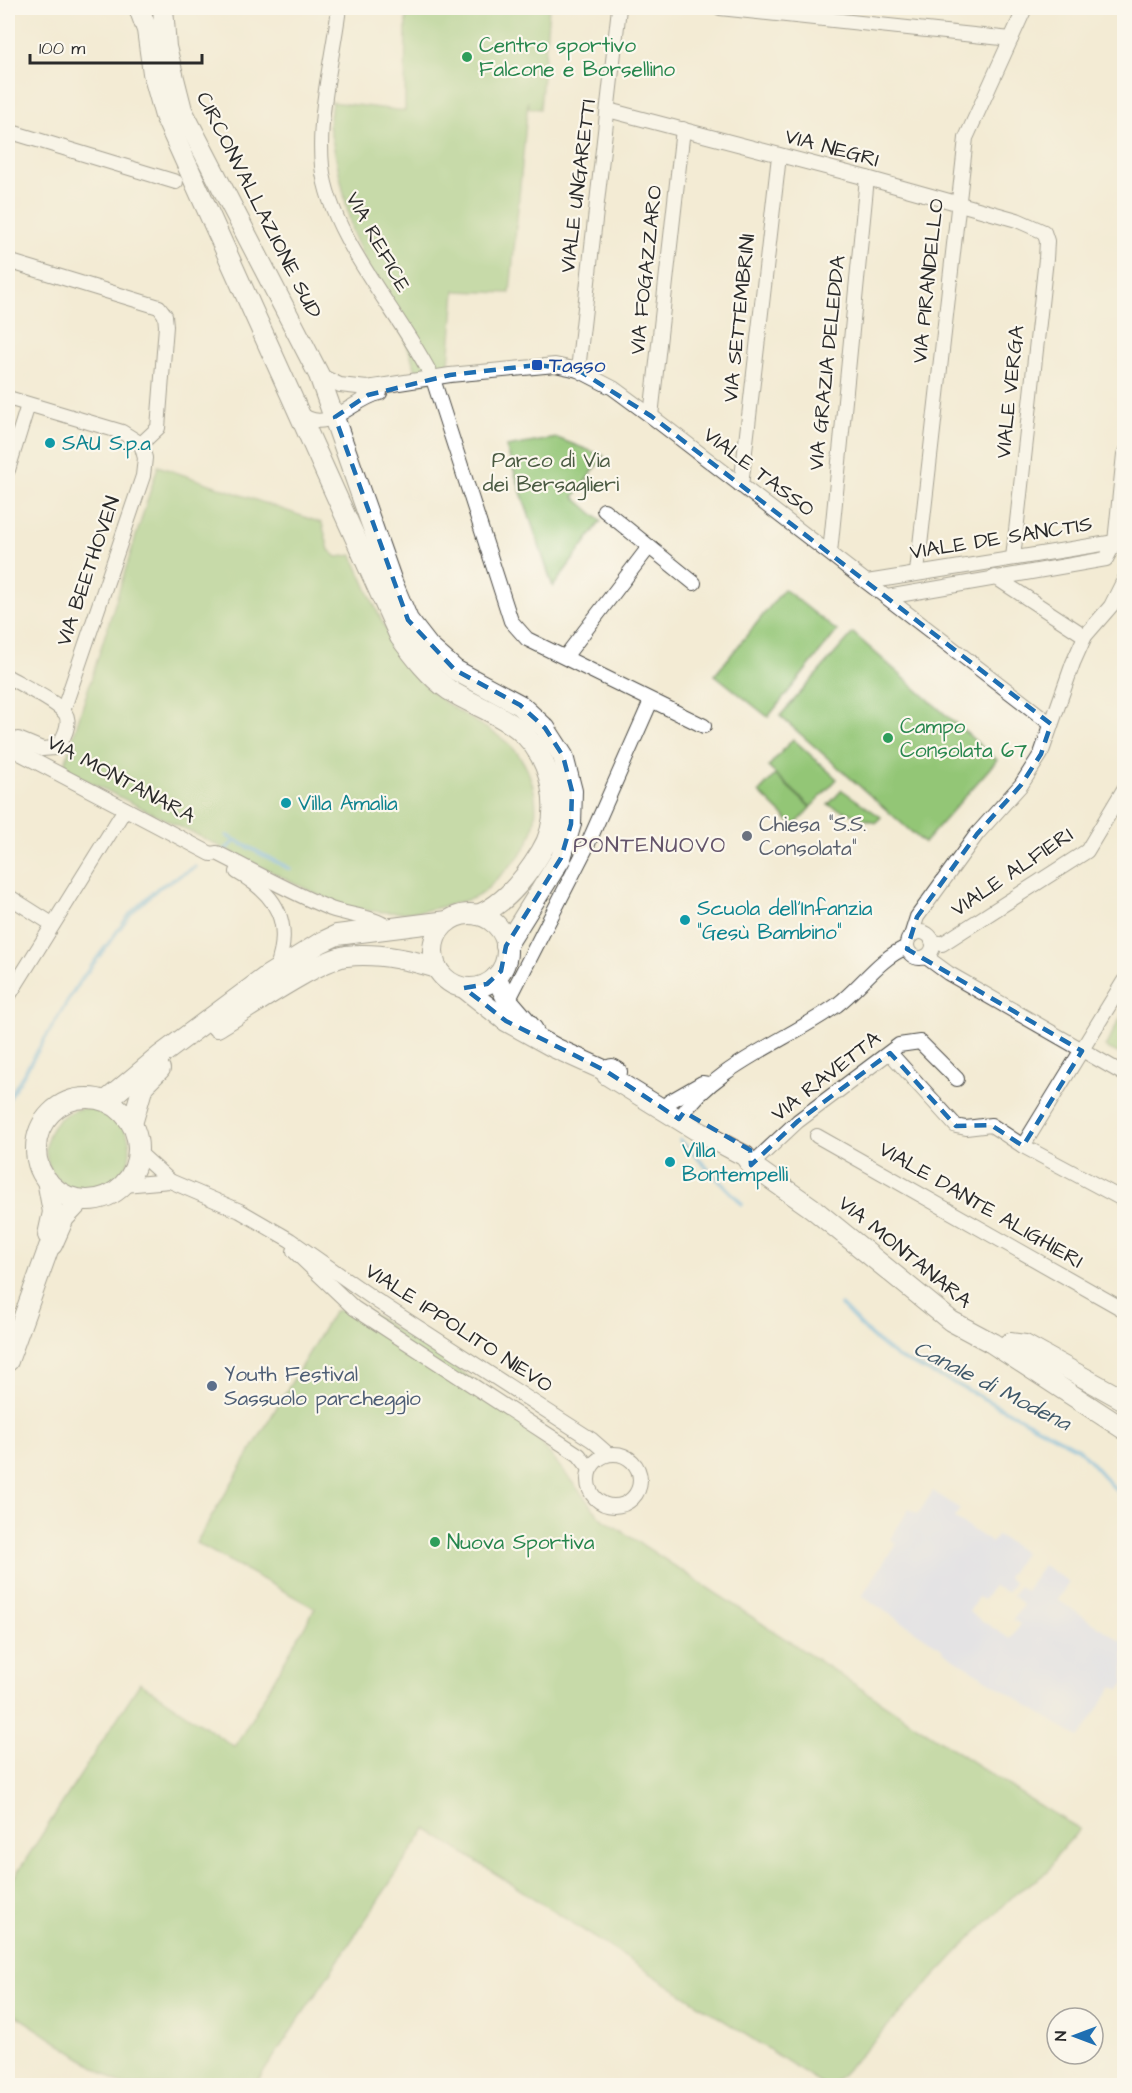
<svg xmlns="http://www.w3.org/2000/svg" width="1132" height="2093" font-family="'Architects Daughter',sans-serif">
  <rect width="100%" height="100%" fill="#fbf7ec"/>
  <filter id="ink" filterUnits="userSpaceOnUse"><feTurbulence type="fractalNoise" baseFrequency=".0167" numOctaves="2"/><feDisplacementMap in="SourceGraphic" scale="12" xChannelSelector="R" yChannelSelector="G"/><feConvolveMatrix kernelMatrix="1 2 1 2 8 2 1 2 1" color-interpolation-filters="sRGB"/></filter>
  <filter id="wash" filterUnits="userSpaceOnUse"><feTurbulence type="fractalNoise" baseFrequency=".008" numOctaves="4" result="noise"/><feDisplacementMap in="SourceGraphic" scale="24" xChannelSelector="R" yChannelSelector="G"/><feGaussianBlur stdDeviation="1.35" result="paint"/><feColorMatrix in="noise" values="0 0 0 0 0 0 0 0 0 0 0 0 0 0 0 0 0 1.4 0 .05"/><feComposite in="paint" operator="in"/></filter>
  <g filter="url(#wash)">
    <rect width="100%" height="100%" fill="#f3ebd4"/>
    <!-- built -->
    <polygon fill="#d3d9f9" points="933,1491 960,1509 954,1518 992,1543 997,1535 1024,1552 1007,1578 1014,1583 1007,1592 993,1586 984,1600 978,1597 969,1612 1010,1639 1020,1624 1013,1620 1023,1605 1013,1595 1019,1586 1026,1591 1043,1565 1069,1582 1058,1600 1122,1642 1124,1638 1124,1682 1120,1690 1113,1686 1079,1738 942,1651 943,1649 862,1596 896,1543 890,1539 909,1509 918,1514"/>
    <!-- green -->
    <g fill="#93c676" stroke="#5f7850" stroke-width="1.5">
      <polygon points="406,8 549,8 540,109 529,108 528,101 510,293 455,291 448,376 420,383 405,338 369,270 352,231 329,126 332,102 405,111"/>
      <polygon points="557,438 604,456 574,497 601,521 553,587 506,447"/>
      <path d="M158,466L322,523L329,550L337,557L352,555C372,599 389,646 422,682C444,706 474,719 500,737C531,758 544,803 530,838C522,858 503,872 489,887C477,900 465,900 449,905C411,916 375,915 337,904L63,769Z"/>
      <polygon points="784,589 837,631 768,717 715,675"/>
      <polygon points="853,633 997,760 924,843 780,716"/>
      <polygon points="793,739 837,779 811,807 768,767"/>
      <polygon points="775,775 811,808 794,826 759,792"/>
      <polygon points="842,790 881,817 875,823 828,805"/>
      <polygon points="1124,1011 1124,1056 1105,1047"/>
      <circle cx="88" cy="1150" r="42"/>
      <polygon points="363,1308 509,1403 600,1517 1032,1801 1080,1829 1057,1855 1048,1872 1017,1892 966,1943 832,2085 824,2085 426,1829 255,2085 122,2085 8,2010 8,1887 140,1683 235,1747 315,1608 196,1543 334,1311"/>
    </g>
    <g fill="none" stroke-linecap="round" stroke-linejoin="round">
      <!-- stream -->
      <g stroke="#64addc" stroke-width="4">
        <polyline points="227,836 290,869"/>
        <polyline points="224,851 235,841"/>
        <polyline points="8,1100 78,984 131,913 158,888 195,867"/>
        <polyline points="680,1140 742,1204"/>
        <polyline points="841,1305 871,1336 897,1357 958,1385 1079,1449 1124,1499"/>
      </g>
    </g>
  </g>
  <g filter="url(#ink)">
    <g fill="none" stroke-linecap="round" stroke-linejoin="round">
      <defs>
        <g id="minor">
          <path d="M339,8C333,57 317,117 322,166C330,239 401,313 433,379L511,621L527,639L704,726"/>
          <polyline points="720,8 1011,39"/>
          <polyline points="608,110 867,178 1017,220 1044,232 1047,241 1046,259 1013,558"/>
          <polyline points="8,131 176,182"/>
          <polyline points="8,261 159,307 165,315 166,326 158,428 141,444"/>
          <polyline points="578,370 619,8"/>
          <polyline points="319,375 340,385 367,388 450,375 555,365 578,370 613,388 651,416 1051,724"/>
          <polyline points="8,398 122,432 141,444"/>
          <path d="M299,412C326,438 353,398 380,393"/>
          <polyline points="651,416 683,129"/>
          <polyline points="8,470 28,405"/>
          <polyline points="741,486 779,156"/>
          <polyline points="604,510 694,583"/>
          <polyline points="830,553 867,178"/>
          <polyline points="917,572 966,138 1025,8"/>
          <polyline points="995,577 1085,636"/>
          <polyline points="867,582 1115,542"/>
          <polyline points="887,597 1106,559 1115,542 1124,454"/>
          <polyline points="565,657 649,547"/>
          <path d="M8,677C20,684 58,703 65,713C72,723 63,741 55,748L42,749L18,739L8,747"/>
          <polyline points="63,711 143,476 145,458 141,444"/>
          <path d="M8,747L211,854L217,853C255,872 292,893 331,909C347,915 376,917 388,928"/>
          <path d="M237,872C278,895 293,924 276,970"/>
          <polyline points="8,896 52,924"/>
          <circle cx="920" cy="945" r="13"/>
          <polyline points="911,936 917,917 977,834 1021,785 1041,754 1073,663 1085,636 1111,606 1124,580"/>
          <polyline points="932,941 942,944 1087,851 1124,789"/>
          <polyline points="926,957 948,973 1124,1074"/>
          <polyline points="8,997 125,809"/>
          <polyline points="508,1001 586,848 651,701"/>
          <polyline points="890,1053 956,1126 966,1128 991,1125 1023,1146 1124,1200"/>
          <polyline points="669,1102 702,1083 708,1084"/>
          <path d="M679,1119C715,1065 785,1042 837,1005C861,987 879,958 907,947"/>
          <polyline points="817,1136 1124,1310"/>
          <polyline points="1023,1146 1124,981"/>
          <polyline points="138,1152 170,1181 240,1211 290,1240 377,1301 592,1440 608,1454"/>
          <polyline points="751,1165 798,1121 899,1045 920,1042 957,1079"/>
          <polyline points="124,1185 170,1181"/>
          <polyline points="294,1251 354,1308 579,1455 590,1469"/>
          <circle cx="614" cy="1480" r="26"/>
        </g>
        <g id="secondary">
          <path d="M139,8L147,30L153,73L165,116L400,637C414,656 429,676 449,690C471,704 496,712 517,728C552,756 565,813 541,852C526,877 506,904 478,915"/>
          <polyline points="163,8 166,47 182,110 319,375 392,582 408,620 429,647 455,670 520,705 545,728 563,756 572,791 571,824 561,858 506,946"/>
          <circle cx="470" cy="951" r="37"/>
          <polyline points="496,977 508,1001 533,1030"/>
          <polyline points="464,988 506,1021 555,1048 606,1071 612,1069 617,1072"/>
          <path d="M217,1027C248,1009 314,962 346,956C376,952 408,959 437,968"/>
          <polyline points="606,1071 607,1075 696,1130 745,1156 751,1165 812,1208 951,1321 992,1343 1124,1429"/>
          <circle cx="87" cy="1149" r="51"/>
          <polyline points="106,1101 161,1055 267,976 320,943 337,935 448,921"/>
          <polyline points="132,1124 143,1086 160,1069"/>
          <polyline points="47,1180 53,1212 48,1235"/>
          <polyline points="1001,1349 1010,1343 1025,1345 1124,1400"/>
          <polyline points="8,1361 49,1247 52,1245 64,1218 81,1200"/>
        </g>
      </defs>
      <!-- minor casing -->
      <use href="#minor" stroke="#494844" stroke-width="16"/>
      <!-- secondary casing -->
      <use href="#secondary" stroke="#494844" stroke-width="22"/>
      <!-- minor -->
      <use href="#minor" stroke="#fff" stroke-width="14"/>
      <!-- secondary -->
      <use href="#secondary" stroke="#fff" stroke-width="20"/>
    </g>
  </g>
  <!-- marked area -->
  <path d="M0 0H1132V2093H0ZM537,365L578,370L651,416L1051,724L1041,754L1021,785L977,834L917,917L907,949L1082,1051L1023,1146L991,1125L956,1126L890,1053L798,1121L751,1165L750,1150L684,1112L679,1119L606,1071L506,1021L464,988L487,984L501,971L506,946L561,858L571,824L572,791L563,756L545,728L520,705L455,670L408,620L335,417L368,395L450,375Z" fill="#f3ebd4" fill-opacity=".55" fill-rule="evenodd"/>
  <path fill="none" stroke="#1f6fb2" stroke-width="4.5" stroke-dasharray="12 8" stroke-linejoin="round" d="M537,365L578,370L651,416L1051,724L1041,754L1021,785L977,834L917,917L907,949L1082,1051L1023,1146L991,1125L956,1126L890,1053L798,1121L751,1165L750,1150L684,1112L679,1119L606,1071L506,1021L464,988L487,984L501,971L506,946L561,858L571,824L572,791L563,756L545,728L520,705L455,670L408,620L335,417L368,395L450,375Z"/>
  <!-- markers -->
  <g fill="#2e9e5b" stroke="#fbf7ec" stroke-width="2">
    <circle cx="467" cy="57" r="6"/>
    <circle cx="888" cy="738" r="6"/>
    <circle cx="435" cy="1542" r="6"/>
  </g>
  <rect fill="#1a4fb4" stroke="#fbf7ec" stroke-width="2" x="531" y="359" width="12" height="12" rx="3"/>
  <g fill="#0f9aa8" stroke="#fbf7ec" stroke-width="2">
    <circle cx="50" cy="443" r="6"/>
    <circle cx="286" cy="803" r="6"/>
    <circle cx="685" cy="920" r="6"/>
    <circle cx="670" cy="1162" r="6"/>
  </g>
  <circle fill="#6b7280" stroke="#fbf7ec" stroke-width="2" cx="747" cy="836" r="6"/>
  <circle fill="#5c6f8a" stroke="#fbf7ec" stroke-width="2" cx="212" cy="1386" r="6"/>
  <g text-anchor="middle" dominant-baseline="central" stroke-width="4.5" stroke-linejoin="round" paint-order="stroke">
    <!-- leisure labels -->
    <g font-size="21" fill="#27864d" stroke="#fbf7ec" text-anchor="start">
      <text x="479" y="45">Centro sportivo<tspan x="479" dy="24">Falcone e Borsellino</tspan></text>
      <text x="900" y="726">Campo<tspan x="900" dy="24">Consolata 67</tspan></text>
      <text x="447" y="1542">Nuova Sportiva</text>
    </g>
    <!-- street labels -->
    <g font-size="21" fill="#2b2b2b" stroke="#fbf7ec">
      <text transform="translate(832 148) rotate(15)">VIA NEGRI</text>
      <text transform="translate(578 186) rotate(-83)">VIALE UNGARETTI</text>
      <text transform="translate(259 205) rotate(63)">CIRCONVALLAZIONE SUD</text>
      <text transform="translate(378 242) rotate(61)">VIA REFICE</text>
      <text transform="translate(646 270) rotate(-84)">VIA FOGAZZARO</text>
      <text transform="translate(928 281) rotate(-84)">VIA PIRANDELLO</text>
      <text transform="translate(739 318) rotate(-84)">VIA SETTEMBRINI</text>
      <text transform="translate(827 363) rotate(-84)">VIA GRAZIA DELEDDA</text>
      <text transform="translate(1010 392) rotate(-84)">VIALE VERGA</text>
      <text transform="translate(759 472) rotate(37)">VIALE TASSO</text>
      <text transform="translate(1001 538) rotate(-9)">VIALE DE SANCTIS</text>
      <text transform="translate(88 571) rotate(-71)">VIA BEETHOVEN</text>
      <text transform="translate(121 779) rotate(28)">VIA MONTANARA</text>
      <text transform="translate(1012 872) rotate(-34)">VIALE ALFIERI</text>
      <text transform="translate(826 1076) rotate(-38)">VIA RAVETTA</text>
      <text transform="translate(981 1205) rotate(30)">VIALE DANTE ALIGHIERI</text>
      <text transform="translate(905 1252) rotate(39)">VIA MONTANARA</text>
      <text transform="translate(459 1328) rotate(33)">VIALE IPPOLITO NIEVO</text>
    </g>
    <!-- transit labels -->
    <g font-size="21" fill="#164399" stroke="#fbf7ec" text-anchor="start">
      <text x="549" y="365">Tasso</text>
    </g>
    <!-- culture labels -->
    <g font-size="21" fill="#0d838f" stroke="#fbf7ec" text-anchor="start">
      <text x="62" y="443">SAU S.p.a</text>
      <text x="298" y="803">Villa Amalia</text>
      <text x="697" y="908">Scuola dell'Infanzia<tspan x="697" dy="24">"Gesù Bambino"</tspan></text>
      <text x="682" y="1150">Villa<tspan x="682" dy="24">Bontempelli</tspan></text>
    </g>
    <!-- park labels -->
    <g font-size="21" fill="#4a5a42" stroke="#fbf7ec">
      <text x="551" y="460">Parco di Via<tspan x="551" dy="24">dei Bersaglieri</tspan></text>
    </g>
    <!-- worship labels -->
    <g font-size="21" fill="#5b616d" stroke="#fbf7ec" text-anchor="start">
      <text x="759" y="824">Chiesa "S.S.<tspan x="759" dy="24">Consolata"</tspan></text>
    </g>
    <!-- service labels -->
    <g font-size="21" fill="#4e5e75" stroke="#fbf7ec" text-anchor="start">
      <text x="224" y="1374">Youth Festival<tspan x="224" dy="24">Sassuolo parcheggio</tspan></text>
    </g>
    <!-- neighbourhood labels -->
    <g font-size="22" letter-spacing="1.5" fill="#64546a" stroke="#fbf7ec">
      <text x="650" y="845">PONTENUOVO</text>
    </g>
    <!-- water labels -->
    <g font-size="22" font-style="italic" fill="#3f5869" stroke="#fbf7ec">
      <text transform="translate(992 1386) rotate(27)">Canale di Modena</text>
    </g>
  </g>
  <!-- margin -->
  <rect width="1132" height="2093" fill="none" stroke="#fbf7ec" stroke-width="30"/>
  <!-- north arrow -->
  <g transform="translate(1075 2036) rotate(270)"><circle r="28" fill="#fbf7ec" stroke="#a8a59f" stroke-width="1.5"/>
  <path d="M0-4.5L10 22L0 15L-10 22Z" fill="#1f6fb2"/>
  <text y="-9" font-size="16" font-weight="bold" text-anchor="middle" fill="#2b2b2b">N</text>
  </g>
  <!-- scale -->
  <path d="M30 54v9h172v-9" fill="none" stroke="#2b2b2b" stroke-width="3"/>
  <text x="39" y="54" font-size="18" fill="#2b2b2b" stroke="#fbf7ec" stroke-width="4.5" paint-order="stroke">100 m</text>
</svg>
